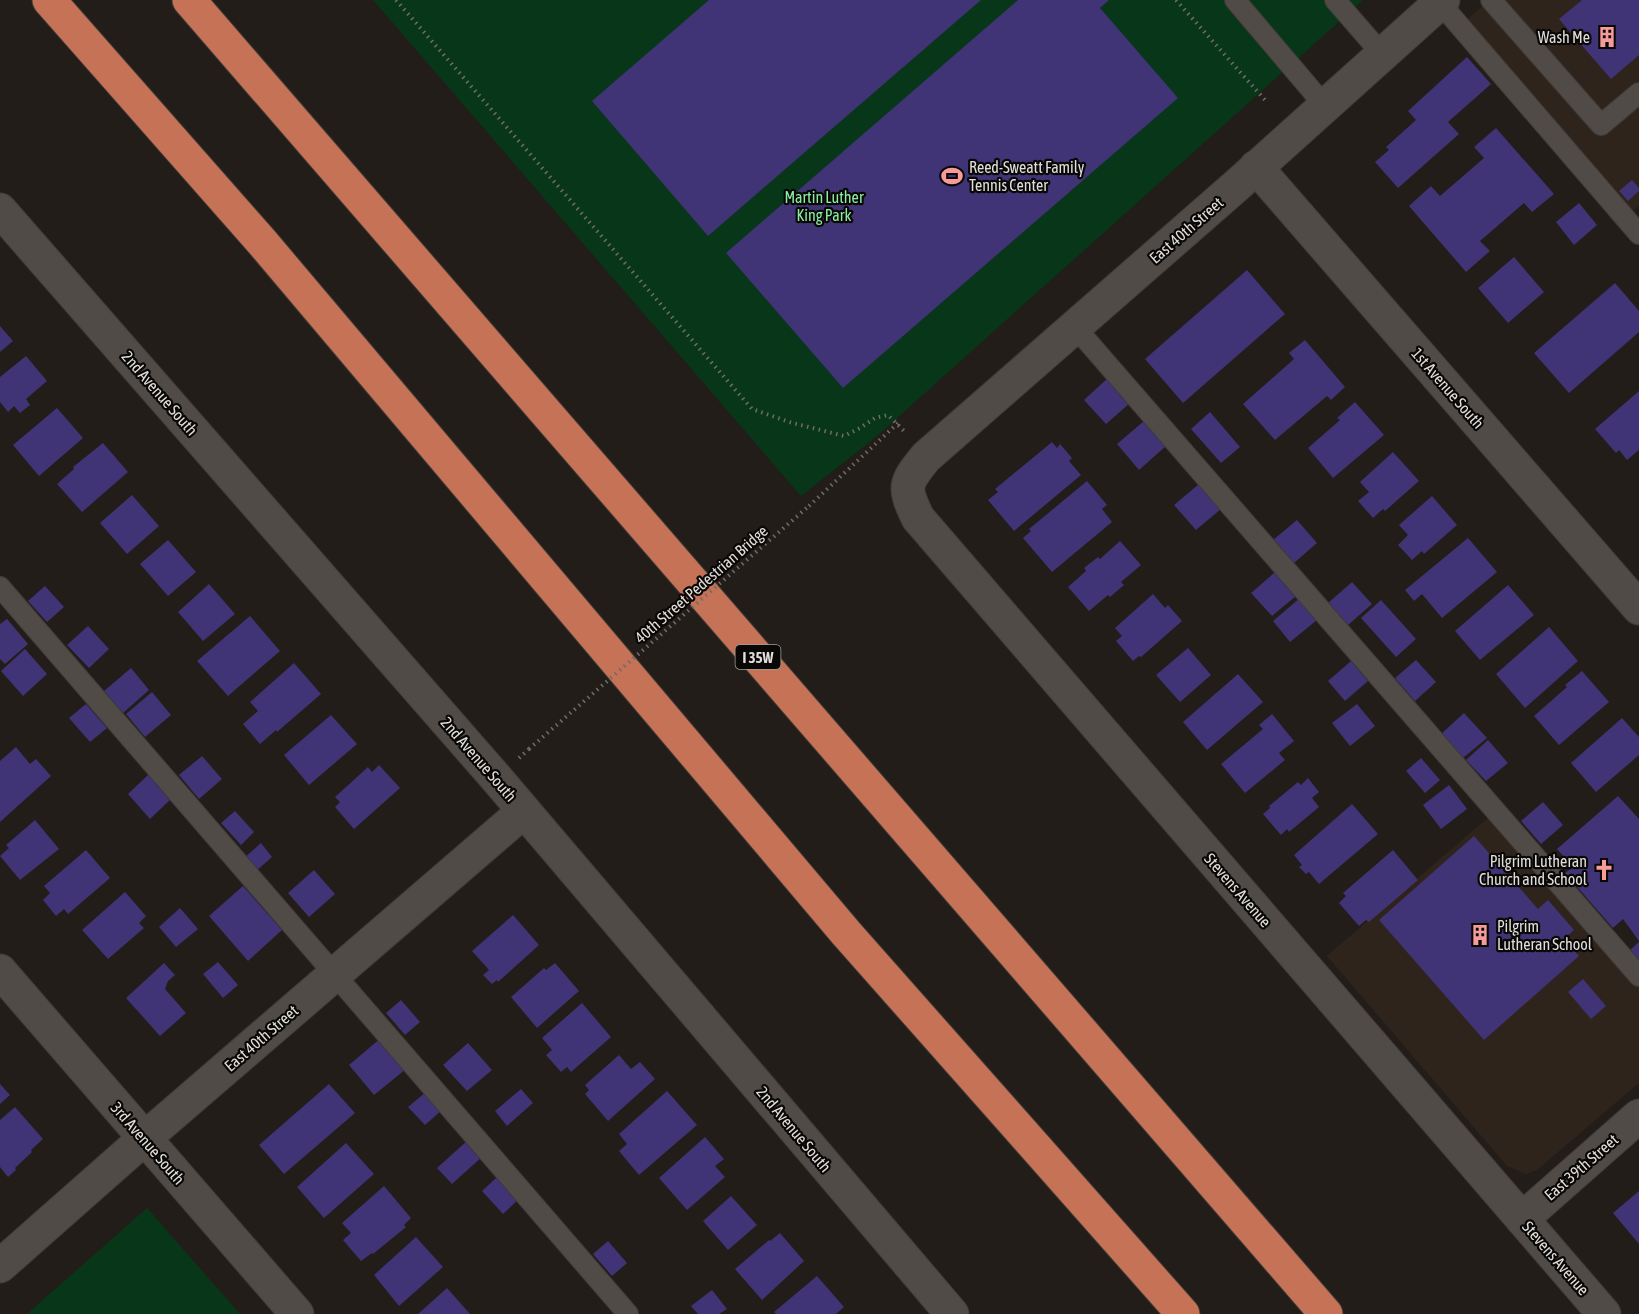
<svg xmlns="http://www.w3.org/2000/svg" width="1639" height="1314" font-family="'Asap Condensed',sans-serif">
  <rect width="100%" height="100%" fill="#221d19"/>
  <!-- built -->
  <g fill="#2e241c">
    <polygon points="1490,0 1639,0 1639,206 1625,218 1459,26"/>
    <polygon points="1491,815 1639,986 1639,1083 1537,1170 1526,1174 1507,1166 1327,956"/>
  </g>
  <!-- green -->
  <g fill="#083618">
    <polygon points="373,0 1363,0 876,437 801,496"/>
    <polygon points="147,1208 240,1314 27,1314"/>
  </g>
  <!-- building -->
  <g fill="#403376">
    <polygon points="709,0 981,0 708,236 592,101"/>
    <polygon points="1018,0 1109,0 1100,8 1178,98 843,388 726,253"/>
    <polygon points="1582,0 1639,0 1639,55 1611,79 1559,19"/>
    <polygon points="1467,57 1491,84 1448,122 1459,134 1398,188 1375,162 1389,150 1386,147 1416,120 1408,111"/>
    <polygon points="1496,128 1554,194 1532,212 1524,203 1480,241 1490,251 1466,272 1409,206 1431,186 1440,196 1484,158 1474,147"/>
    <polygon points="1632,180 1639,188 1639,191 1628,201 1619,191"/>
    <polygon points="1579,203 1597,225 1574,245 1556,222"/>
    <polygon points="1514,257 1544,292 1508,323 1478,288"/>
    <polygon points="1247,270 1285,314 1183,403 1145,359"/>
    <polygon points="1615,283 1639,311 1639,332 1569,393 1534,353"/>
    <polygon points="0,326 13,341 0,352"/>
    <polygon points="1305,340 1345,387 1331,400 1327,396 1275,440 1243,404 1294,359 1289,353"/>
    <polygon points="26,356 47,381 26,399 30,405 20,413 14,406 8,412 0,402 0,377"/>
    <polygon points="1108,378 1130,403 1106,424 1084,400"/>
    <polygon points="1639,391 1639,450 1627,460 1619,450 1616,453 1595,429"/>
    <polygon points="1355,402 1384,435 1333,478 1308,448 1340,420 1337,418"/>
    <polygon points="57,408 83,438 39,476 13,445"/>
    <polygon points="1210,412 1240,447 1221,463 1191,429"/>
    <polygon points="1144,421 1166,446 1139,470 1117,444"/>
    <polygon points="1052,442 1057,448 1060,444 1072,458 1069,461 1081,475 1014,531 988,500 998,492 995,489"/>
    <polygon points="103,443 128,472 82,512 57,484 74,469 73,467"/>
    <polygon points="1393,452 1419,481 1385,511 1383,509 1373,518 1358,501 1369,492 1360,482"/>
    <polygon points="1087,481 1107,505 1102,509 1112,522 1052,572 1023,538 1031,531 1029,529"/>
    <polygon points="1199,484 1221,509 1196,530 1174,505"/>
    <polygon points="132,495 159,526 127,554 100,523"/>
    <polygon points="1432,496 1457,525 1424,554 1422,551 1412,560 1398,545 1408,535 1399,525"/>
    <polygon points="1297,520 1317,543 1294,563 1273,540"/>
    <polygon points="1468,538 1497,572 1442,618 1422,594 1414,601 1405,590"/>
    <polygon points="168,540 196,572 168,596 140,564"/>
    <polygon points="1120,541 1141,565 1121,582 1124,585 1110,597 1108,595 1089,611 1068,587 1086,571 1084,568 1098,557 1100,559"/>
    <polygon points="1275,572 1296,596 1272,616 1251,593"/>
    <polygon points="1352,582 1372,604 1348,625 1328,603"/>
    <polygon points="209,584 235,614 203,641 178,612"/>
    <polygon points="1508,585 1534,615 1480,660 1455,631"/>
    <polygon points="45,586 64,607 47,622 28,601"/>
    <polygon points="1153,594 1165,608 1168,605 1182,621 1141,657 1139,656 1133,661 1116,641 1122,636 1115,628"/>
    <polygon points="1300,598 1317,620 1290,642 1273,621"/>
    <polygon points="1381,600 1416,639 1396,657 1361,618"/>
    <polygon points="250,616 280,651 228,696 197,661"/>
    <polygon points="7,619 28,644 5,664 0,659 0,624"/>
    <polygon points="88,626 109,649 89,668 67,645"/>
    <polygon points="1549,627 1578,661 1525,708 1496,674"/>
    <polygon points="1188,648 1211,675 1180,702 1156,675"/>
    <polygon points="25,649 47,674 23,696 1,671"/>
    <polygon points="1416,660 1436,682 1415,701 1395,678"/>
    <polygon points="1351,661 1368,681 1345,701 1328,681"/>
    <polygon points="294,663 321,694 277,732 276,730 260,744 243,724 258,711 250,702"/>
    <polygon points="131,668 149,690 123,713 104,691"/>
    <polygon points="1582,671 1609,702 1559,745 1534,716 1567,687 1565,685"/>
    <polygon points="1238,674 1263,702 1207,750 1183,722"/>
    <polygon points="152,692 171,715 145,737 126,714"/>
    <polygon points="86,704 107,728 90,742 69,718"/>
    <polygon points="1357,704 1375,726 1350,746 1332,723"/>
    <polygon points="1464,713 1487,738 1463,758 1441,734"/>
    <polygon points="1272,714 1294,741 1279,753 1285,760 1245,793 1221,764 1263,729 1259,725"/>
    <polygon points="331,715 357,744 309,785 284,755"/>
    <polygon points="1622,718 1639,737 1639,755 1596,792 1571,763"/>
    <polygon points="1488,740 1508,763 1486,781 1466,760"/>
    <polygon points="16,747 30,764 36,759 51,776 0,822 0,761"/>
    <polygon points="202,756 222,779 199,799 179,775"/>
    <polygon points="1421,758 1440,780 1425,793 1406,771"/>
    <polygon points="379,765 400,788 354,829 335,807 340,802 335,797 368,767 372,772"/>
    <polygon points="149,774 171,799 150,819 128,794"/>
    <polygon points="1308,778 1319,792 1312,798 1319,807 1289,832 1287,829 1281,835 1263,814 1270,808 1269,806 1298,782 1301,785"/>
    <polygon points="1449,785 1467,809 1441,829 1423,805"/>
    <polygon points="1618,796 1639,819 1639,941 1623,919 1613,928 1565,873 1573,867 1557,849"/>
    <polygon points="1543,802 1563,825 1541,844 1521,821"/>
    <polygon points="1352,804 1378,834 1319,884 1309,872 1306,874 1299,867 1302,865 1294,855"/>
    <polygon points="235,811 254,832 241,845 221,823"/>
    <polygon points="35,820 59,849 20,880 0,856 9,848 6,845"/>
    <polygon points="1474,836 1538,909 1548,900 1574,930 1564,939 1579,956 1484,1040 1379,920"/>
    <polygon points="261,843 272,857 255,872 244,858"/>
    <polygon points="86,850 110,878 68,914 64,909 56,916 43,900 50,893 44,886"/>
    <polygon points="1393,850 1418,880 1369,922 1366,920 1359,926 1339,903 1346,896 1343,893"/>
    <polygon points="314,870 335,894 309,917 288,893"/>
    <polygon points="243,886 282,930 248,961 209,916"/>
    <polygon points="125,892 146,916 139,923 144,928 108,959 82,930"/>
    <polygon points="180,908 198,929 176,947 159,927"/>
    <polygon points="513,915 539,945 498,982 497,980 492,984 483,975 489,970 472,951"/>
    <polygon points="1639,942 1639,963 1629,951"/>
    <polygon points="218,962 238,985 223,998 203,974"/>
    <polygon points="164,963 175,975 168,981 165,989 186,1013 160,1036 126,998"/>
    <polygon points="555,963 579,991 537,1028 511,997 544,968 546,970"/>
    <polygon points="1583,979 1606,1006 1591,1019 1568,992"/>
    <polygon points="401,1000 420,1022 405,1035 386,1013"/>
    <polygon points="582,1003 611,1037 571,1072 567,1067 561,1072 546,1055 552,1050 542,1038"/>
    <polygon points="381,1038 406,1069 374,1095 349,1065"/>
    <polygon points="468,1043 492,1070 467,1091 443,1065"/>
    <polygon points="619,1055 631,1069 640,1062 655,1079 608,1121 585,1094 589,1090 585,1085"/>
    <polygon points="0,1084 10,1095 0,1104"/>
    <polygon points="329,1084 355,1113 284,1174 259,1145"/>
    <polygon points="521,1089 533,1103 507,1126 495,1111"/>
    <polygon points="667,1091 697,1125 639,1175 619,1151 627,1144 619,1134"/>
    <polygon points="426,1092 442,1110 425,1125 408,1107"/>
    <polygon points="15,1107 43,1139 31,1150 32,1152 15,1168 16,1170 8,1177 0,1167 0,1120"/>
    <polygon points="705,1137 724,1159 715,1166 725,1177 687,1210 659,1178"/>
    <polygon points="468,1140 483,1156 452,1184 437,1168"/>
    <polygon points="346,1143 374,1174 324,1218 297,1187"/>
    <polygon points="497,1177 518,1200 503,1214 482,1191"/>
    <polygon points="384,1186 411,1218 404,1225 406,1227 373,1254 372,1253 361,1261 343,1240 351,1233 342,1223"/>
    <polygon points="1639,1191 1639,1244 1613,1213"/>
    <polygon points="731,1196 757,1225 728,1250 703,1221"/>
    <polygon points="780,1233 804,1261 762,1300 735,1269 769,1240 770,1241"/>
    <polygon points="416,1237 443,1267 399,1306 374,1275"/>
    <polygon points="608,1241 627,1263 612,1276 593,1254"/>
    <polygon points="817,1276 844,1307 836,1314 776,1314 774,1312"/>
    <polygon points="447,1288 470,1314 418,1314"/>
    <polygon points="712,1290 727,1309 719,1314 698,1314 691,1306"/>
  </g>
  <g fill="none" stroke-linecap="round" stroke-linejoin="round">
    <defs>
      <g id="service">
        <polyline points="1235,0 1325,106"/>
        <polyline points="1335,0 1382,54"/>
        <polyline points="1491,0 1601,125 1639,93"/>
        <polyline points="1440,3 1639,234"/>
        <polyline points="1075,327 1639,976"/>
        <polyline points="0,587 628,1314"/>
      </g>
      <g id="minor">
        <path d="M1443,0L1236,186L926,457C904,484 903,487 918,518L1604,1314"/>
        <polyline points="1256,167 1639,608"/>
        <polyline points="0,210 497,779 952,1314"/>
        <polyline points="0,971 297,1314"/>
        <polyline points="1522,1219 1639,1116"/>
        <polyline points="0,1266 145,1138 524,811"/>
      </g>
      <g id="motorway">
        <polyline points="49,0 262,242 846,933 1183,1314"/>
        <polyline points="189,0 1326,1314"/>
      </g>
    </defs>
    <!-- service casing -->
    <use href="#service" stroke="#3f3b38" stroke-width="22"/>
    <!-- minor casing -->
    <use href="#minor" stroke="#3f3b38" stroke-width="35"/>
    <!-- motorway casing -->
    <use href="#motorway" stroke="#3f3b38" stroke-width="35"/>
    <!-- path -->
    <g stroke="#706c68" stroke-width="4" stroke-dasharray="1.5 4.5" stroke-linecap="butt">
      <polyline points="396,0 752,409 789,422 844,436 860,428 875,418 888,415 906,433"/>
      <polyline points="1176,0 1265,100"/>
      <polyline points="809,506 898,423"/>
      <polyline points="519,758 529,749"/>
    </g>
    <!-- service -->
    <use href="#service" stroke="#514b47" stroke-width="20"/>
    <!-- minor -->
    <use href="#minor" stroke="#514b47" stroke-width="33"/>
    <!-- motorway -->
    <use href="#motorway" stroke="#c57256" stroke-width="33"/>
    <!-- path-bridge -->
    <polyline stroke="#706c68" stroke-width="4" stroke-dasharray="1.5 4.5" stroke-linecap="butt" points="529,749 809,506"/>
  </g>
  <!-- icons -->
  <defs>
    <symbol id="building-bare" viewBox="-9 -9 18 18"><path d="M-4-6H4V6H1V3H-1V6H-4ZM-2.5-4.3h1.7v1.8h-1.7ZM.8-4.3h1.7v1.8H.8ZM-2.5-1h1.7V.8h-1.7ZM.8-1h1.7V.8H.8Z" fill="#f59b9a" stroke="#0a0806" stroke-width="2.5" paint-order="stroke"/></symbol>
    <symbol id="stadium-bare" viewBox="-9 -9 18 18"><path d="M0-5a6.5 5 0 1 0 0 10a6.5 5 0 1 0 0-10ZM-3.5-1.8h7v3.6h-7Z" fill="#f59b9a" stroke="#0a0806" stroke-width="2.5" paint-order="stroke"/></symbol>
    <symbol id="church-bare" viewBox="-9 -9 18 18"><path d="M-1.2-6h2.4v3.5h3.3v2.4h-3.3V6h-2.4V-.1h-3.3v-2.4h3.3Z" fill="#f59b9a" stroke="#0a0806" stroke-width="2.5" paint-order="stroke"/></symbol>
  </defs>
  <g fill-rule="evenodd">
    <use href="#building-bare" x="1592" y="22" width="30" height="30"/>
    <use href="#stadium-bare" x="937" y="161" width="30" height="30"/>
    <use href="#church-bare" x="1589" y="855" width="30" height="30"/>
    <use href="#building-bare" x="1465" y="920" width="30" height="30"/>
  </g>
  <g text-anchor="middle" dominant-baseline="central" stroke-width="4.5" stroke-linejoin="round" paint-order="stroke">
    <!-- shield labels -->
    <rect fill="#0a0806" stroke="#a09e9b" stroke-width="1.5" x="735.5" y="645" width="45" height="24" rx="4.5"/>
    <g font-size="15" font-weight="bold" fill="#e1dedb">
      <text x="758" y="657">I 35W</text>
    </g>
    <!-- poi labels -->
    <g font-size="16" fill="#e1dedb" stroke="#0a0806" text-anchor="end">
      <text x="1590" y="37">Wash Me</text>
      <text x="969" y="167" text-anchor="start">Reed-Sweatt Family<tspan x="969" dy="18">Tennis Center</tspan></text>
      <text x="1587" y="861">Pilgrim Lutheran<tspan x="1587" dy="18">Church and School</tspan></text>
      <text x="1497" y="926" text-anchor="start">Pilgrim<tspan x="1497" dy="18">Lutheran School</tspan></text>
    </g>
    <!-- park labels -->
    <g font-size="16" fill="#8aeea3" stroke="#0a0806">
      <text x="824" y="197">Martin Luther<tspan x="824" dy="18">King Park</tspan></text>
    </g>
    <!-- street labels -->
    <g font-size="16" fill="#e1dedb" stroke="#0a0806">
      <text transform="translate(1186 230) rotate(-41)">East 40th Street</text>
      <text transform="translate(1448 388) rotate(49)">1st Avenue South</text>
      <text transform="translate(160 393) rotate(49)">2nd Avenue South</text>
      <text transform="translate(701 584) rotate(-41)">40th Street Pedestrian Bridge</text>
      <text transform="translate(479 759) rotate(49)">2nd Avenue South</text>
      <text transform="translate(1238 890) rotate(49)">Stevens Avenue</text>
      <text transform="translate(261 1038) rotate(-41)">East 40th Street</text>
      <text transform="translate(794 1129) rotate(50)">2nd Avenue South</text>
      <text transform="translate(148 1143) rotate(49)">3rd Avenue South</text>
      <text transform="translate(1581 1167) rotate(-41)">East 39th Street</text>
      <text transform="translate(1556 1258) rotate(49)">Stevens Avenue</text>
    </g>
  </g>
</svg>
